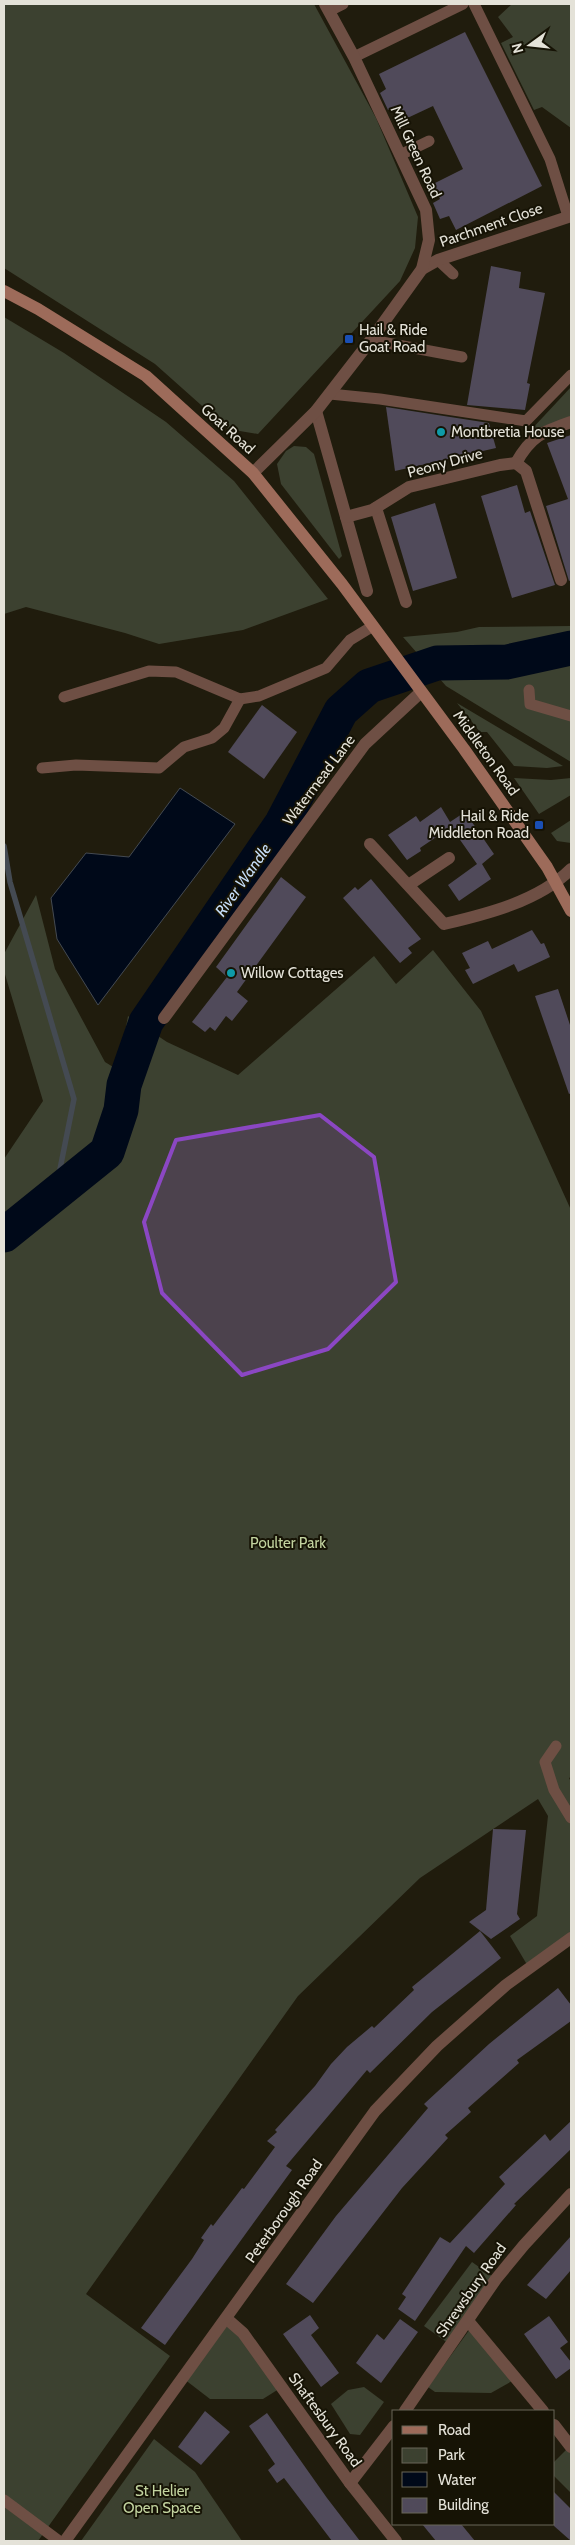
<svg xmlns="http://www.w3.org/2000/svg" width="575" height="2545" font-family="Cabin,sans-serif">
  <rect width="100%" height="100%" fill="#201c0d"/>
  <!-- green -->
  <g fill="#3c4130">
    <polygon points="4,4 314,4 376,118 418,217 415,248 400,281 258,434 228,429 155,364 4,268"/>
    <polygon points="512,4 571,4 571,128 542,107 534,110 501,43 513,37 498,17"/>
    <polygon points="4,317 64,353 166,422 234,481 328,599 243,630 159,644 125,633 26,607 4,614"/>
    <polygon points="571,387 571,417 530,431"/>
    <polygon points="294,446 306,447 314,454 342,556 339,559 281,484 277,464 286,451"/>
    <polygon points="571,626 571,762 446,686 403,637 457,632 479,627"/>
    <polygon points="457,703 563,766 547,768 514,766 487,732 480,732"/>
    <polygon points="514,778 551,780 571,778 571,795 539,814"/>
    <polygon points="571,820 571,843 557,841 551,833"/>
    <polygon points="36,895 55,969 105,1062 118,1070 128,1016 167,1042 238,1075 374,956 396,984 433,950 481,1011 571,1210 571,1777 569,1778 571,1782 571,1938 529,1968 510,1936 537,1916 548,1816 538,1799 420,1878 298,1996 86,2294 170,2356 38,2541 4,2541 4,1159 43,1101 4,971 4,954"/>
    <polygon points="472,2262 496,2279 452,2346 424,2326"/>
    <polygon points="227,2319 282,2387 263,2399 210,2399 184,2379"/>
    <polygon points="470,2329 512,2381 491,2393 435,2392 428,2387"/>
    <polygon points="364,2387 384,2402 360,2435 350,2434 331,2404 348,2390"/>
    <polygon points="154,2439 195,2472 242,2541 81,2541"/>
    <polygon points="568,2448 571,2452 571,2493 554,2476 554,2462"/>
  </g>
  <!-- water -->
  <polygon fill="#000919" stroke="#444a52" points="180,788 235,824 98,1005 57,939 51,898 86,853 129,857"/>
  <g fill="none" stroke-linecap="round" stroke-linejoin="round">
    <!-- stream -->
    <polyline stroke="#444a52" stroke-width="5.5" points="4,846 10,882 74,1099 55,1194"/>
    <!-- river -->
    <polyline stroke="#000919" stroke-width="35" points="4,1235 107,1152 121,1110 124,1085 146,1022 282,823 341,711 369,686 437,663 507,662 571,648"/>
  </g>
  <!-- building -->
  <g fill="#504a5a">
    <polygon points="465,32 542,186 456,230 449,216 440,219 433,203 440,199 433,184 463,169 433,106 401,121 395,107 388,110 380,93 386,89 379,74"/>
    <polygon points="491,266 521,272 519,288 545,293 527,383 530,384 525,410 467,405"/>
    <polygon points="386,407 489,423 496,448 395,471"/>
    <polygon points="571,435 571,580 569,581 546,506 568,499 547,443"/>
    <polygon points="517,485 525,513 530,511 555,585 512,598 481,496"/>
    <polygon points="435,503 457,578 413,591 391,517"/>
    <polygon points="262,705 297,732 264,779 228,752"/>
    <polygon points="441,807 450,822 465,812 494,854 482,864 491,879 459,901 448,885 477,864 451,827 420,848 421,851 407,860 388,835 416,816 420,822"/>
    <polygon points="281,877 306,897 237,992 248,1001 232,1021 226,1016 215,1031 210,1027 205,1032 192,1022 227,977 216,967"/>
    <polygon points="371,879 421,939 408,948 412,953 400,963 343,898 355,887 358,890"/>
    <polygon points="532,930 541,944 544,943 550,957 518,972 514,964 473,984 465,970 470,968 462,953 488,941 492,949"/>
    <polygon points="558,989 571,1028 571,1093 569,1094 535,996"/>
    <polygon points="493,1829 526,1830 517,1914 520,1919 491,1939 469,1922 486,1910"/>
    <polygon points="480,1931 501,1958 432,2012 370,2073 367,2070 286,2166 292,2170 165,2345 141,2328 192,2259 204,2240 201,2238 211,2224 213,2226 242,2188 244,2189 275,2147 267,2141 277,2132 275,2130 315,2086 331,2064 347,2047 372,2026 374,2028 414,1990 412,1987"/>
    <polygon points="558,1988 571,2005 571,2021 517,2060 519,2063 468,2108 471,2112 445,2135 448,2138 402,2188 313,2303 286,2284 336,2216 428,2108 424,2104 489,2044"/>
    <polygon points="571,2121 571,2149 514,2204 516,2205 474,2253 466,2246 415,2321 398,2309 406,2297 402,2294 440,2237 450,2243 505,2184 499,2177 545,2134 550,2141"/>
    <polygon points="571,2236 571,2270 546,2299 527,2285"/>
    <polygon points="310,2315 319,2328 311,2335 339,2373 321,2387 283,2334"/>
    <polygon points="549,2316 568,2342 560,2348 571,2362 571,2368 556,2379 524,2334"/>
    <polygon points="400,2319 418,2332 381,2383 356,2363 377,2334 384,2340"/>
    <polygon points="205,2411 230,2432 201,2465 178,2447"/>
    <polygon points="267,2413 327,2498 360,2541 332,2541 284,2478 277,2483 268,2470 275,2464 249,2426"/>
    <polygon points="554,2492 571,2509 571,2541 554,2526"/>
    <polygon points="422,2524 461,2524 475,2541 436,2541"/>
  </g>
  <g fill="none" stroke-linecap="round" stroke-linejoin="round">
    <!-- lane -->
    <g stroke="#6e4f44" stroke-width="11">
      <polyline points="474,4 550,159 568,216"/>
      <polyline points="329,11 343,4"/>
      <polyline points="354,57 463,4"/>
      <polyline points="400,155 429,141"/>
      <polyline points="438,260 453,274"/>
      <polyline points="371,340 462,357"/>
      <polyline points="330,394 380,399 526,421 571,375"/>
      <polyline points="529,690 530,704 571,716"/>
      <polyline points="64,697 149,671 176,672 240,699 259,696 326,668 350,640 373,626"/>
      <polyline points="42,768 76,765 159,768 184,747 212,738 224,728 240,699"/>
      <polyline points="556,1746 545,1762 554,1790 571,1818"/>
      <polyline points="4,2500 59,2541"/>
    </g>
    <!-- street -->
    <g stroke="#6e4f44" stroke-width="12">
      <polyline points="422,269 438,260 571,216"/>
      <polyline points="316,411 367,591"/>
      <polyline points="516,463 526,471 561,580"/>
      <path d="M516,463C531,436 542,432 571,422"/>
      <polyline points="253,473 316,411 371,340 422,269 429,240 426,210 354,57 325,4"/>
      <polyline points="376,508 406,602"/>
      <polyline points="346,517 372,510 409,487 500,465 516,463"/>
      <path d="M370,844L444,924C487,914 539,901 571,869"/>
      <polyline points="410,884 449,858"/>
      <polyline points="164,1018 365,744 421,692"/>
      <polyline points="227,2319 243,2333 350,2483 396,2541"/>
      <polyline points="469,2322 543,2411"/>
      <polyline points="405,2411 496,2279 524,2245 571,2194"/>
      <polyline points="554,2425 571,2447"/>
      <polyline points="350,2483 394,2426"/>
      <polyline points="65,2541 375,2111 437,2046 506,1985 571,1938"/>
    </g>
    <!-- secondary -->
    <polyline stroke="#9d6b5a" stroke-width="12" points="4,291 38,309 146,376 253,473 342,584 464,749 547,867 571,911"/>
  </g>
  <!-- marked area -->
  <path fill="#8b47c3" fill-opacity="0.2" stroke="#8b47c3" stroke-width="4" stroke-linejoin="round" d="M320,1115L374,1157L396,1282L328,1349L242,1375L162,1293L144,1222L176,1140Z"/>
  <!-- markers -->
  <g fill="#1a4fb4" stroke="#161305" stroke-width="2">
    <rect x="344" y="334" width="10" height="10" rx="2.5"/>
    <rect x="534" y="820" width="10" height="10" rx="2.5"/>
  </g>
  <g fill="#0f9aa8" stroke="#161305" stroke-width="2">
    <circle cx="441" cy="432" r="5"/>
    <circle cx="231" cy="973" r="5"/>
  </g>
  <g text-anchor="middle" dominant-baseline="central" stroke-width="4" stroke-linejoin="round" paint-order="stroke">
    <!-- street labels -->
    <g font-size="15" fill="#e4e2d8" stroke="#161305">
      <text transform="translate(416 152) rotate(65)">Mill Green Road</text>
      <text transform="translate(491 225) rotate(-19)">Parchment Close</text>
      <text transform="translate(228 429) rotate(42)">Goat Road</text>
      <text transform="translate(445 463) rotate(-15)">Peony Drive</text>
      <text transform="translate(486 753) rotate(54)">Middleton Road</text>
      <text transform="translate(319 780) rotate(-53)">Watermead Lane</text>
      <text transform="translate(284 2211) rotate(-55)">Peterborough Road</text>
      <text transform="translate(471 2290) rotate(-55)">Shrewsbury Road</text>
      <text transform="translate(325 2420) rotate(54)">Shaftesbury Road</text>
    </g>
    <!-- poi labels -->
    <g font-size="15" fill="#e4e2d8" stroke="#161305" text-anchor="start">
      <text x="359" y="330">Hail &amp; Ride<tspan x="359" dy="17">Goat Road</tspan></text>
      <text x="451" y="432">Montbretia House</text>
      <text x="529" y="816" text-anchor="end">Hail &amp; Ride<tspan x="529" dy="17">Middleton Road</tspan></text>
      <text x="241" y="973">Willow Cottages</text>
    </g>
    <!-- park labels -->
    <g font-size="15" fill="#c2d39f" stroke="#161305">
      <text x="288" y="1543">Poulter Park</text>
      <text x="162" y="2491">St Helier<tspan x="162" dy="17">Open Space</tspan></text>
    </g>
    <!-- water labels -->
    <g font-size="16" font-style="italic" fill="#c7dff9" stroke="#161305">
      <text transform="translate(243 880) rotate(-55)">River Wandle</text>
    </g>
  </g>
  <!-- border -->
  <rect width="575" height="2545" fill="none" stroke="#e4e2d8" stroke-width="10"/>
  <!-- legend -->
  <rect x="392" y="2410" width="162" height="115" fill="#161305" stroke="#686659"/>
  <rect x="402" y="2426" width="25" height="8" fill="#9d6b5a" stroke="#686659"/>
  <text x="438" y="2435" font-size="15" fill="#e4e2d8">Road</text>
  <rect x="402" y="2448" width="25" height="15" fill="#3c4130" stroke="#686659"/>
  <text x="438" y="2460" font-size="15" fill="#e4e2d8">Park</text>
  <rect x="402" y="2472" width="25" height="15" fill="#000919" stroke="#686659"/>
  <text x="438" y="2485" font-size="15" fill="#e4e2d8">Water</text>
  <rect x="402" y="2498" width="25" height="15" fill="#504a5a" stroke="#686659"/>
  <text x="438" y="2510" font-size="15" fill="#e4e2d8">Building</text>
  <!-- north arrow -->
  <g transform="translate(530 45) rotate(255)" stroke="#161305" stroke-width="4" paint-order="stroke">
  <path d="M0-4L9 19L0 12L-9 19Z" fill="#e4e2d8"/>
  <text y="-8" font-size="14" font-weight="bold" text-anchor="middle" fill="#e4e2d8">N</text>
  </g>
</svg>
